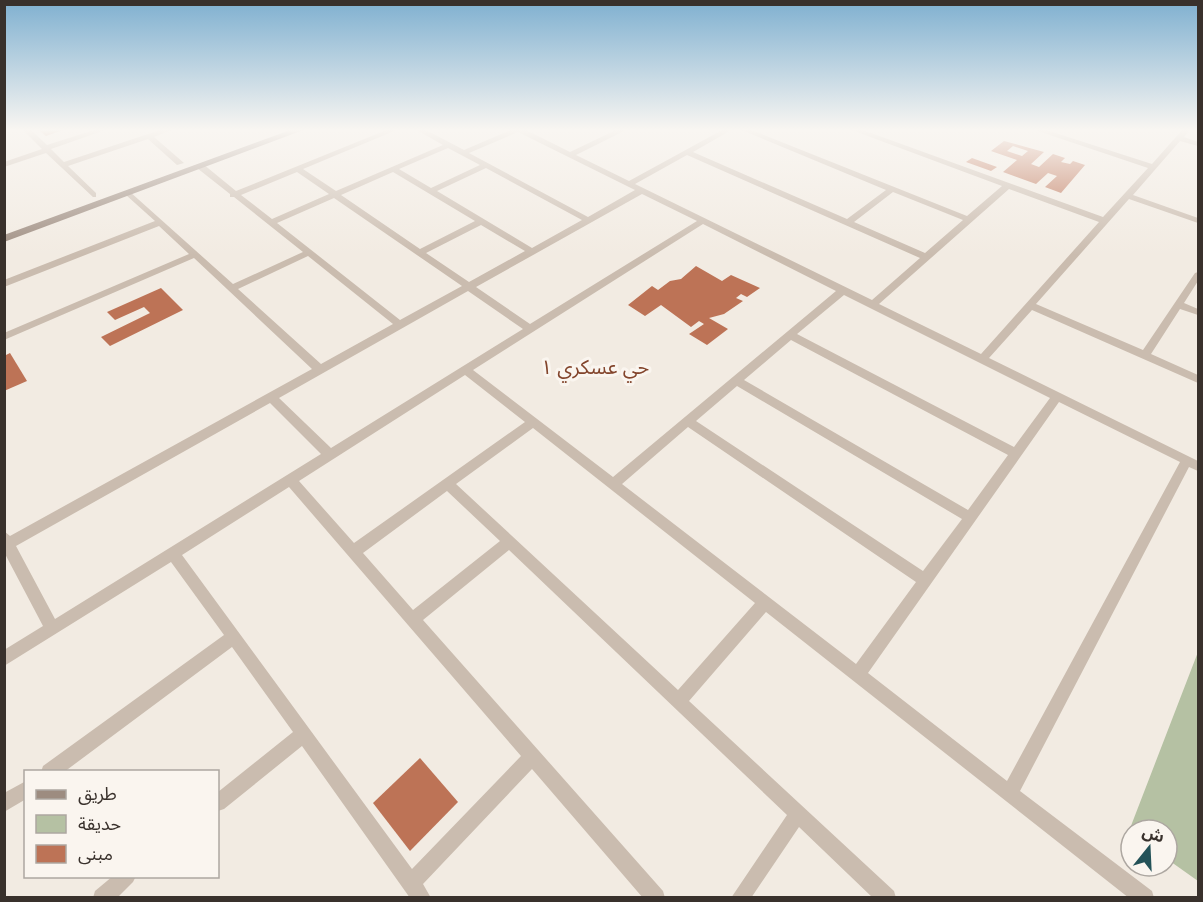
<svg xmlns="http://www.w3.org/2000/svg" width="1203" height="902" font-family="'Space Grotesk','Noto Sans Arabic',sans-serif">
  <rect width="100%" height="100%" fill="#f2ebe2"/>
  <!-- green -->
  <polygon fill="#b5c1a3" points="1198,652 1198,881 1167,859 1167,830 1129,831"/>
  <!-- building -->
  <g fill="#bd7356" fill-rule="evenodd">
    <polygon points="37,129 66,129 46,136"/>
    <path d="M1004,141L1044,152L1031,164L1039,167L1053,154L1065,158L1061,162L1070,164L1073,161L1085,165L1061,193L1045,187L1057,176L1048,173L1036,184L1003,172L1017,160L991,151ZM1013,146L1028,151L1022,156L1007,151Z"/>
    <polygon points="972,158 997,167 991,171 966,162"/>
    <polygon points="696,266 722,281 731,275 760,288 747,297 741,294 736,298 743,301 724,314 709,318 728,329 707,345 689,334 704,324 699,321 691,327 661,305 645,316 628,305 652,286 658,290 670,281 681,279"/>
    <polygon points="161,288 183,310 110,346 101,337 150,313 144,307 115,320 107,312"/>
    <polygon points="10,353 27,381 4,391 4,356"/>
    <polygon points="420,758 458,802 410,851 373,803"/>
  </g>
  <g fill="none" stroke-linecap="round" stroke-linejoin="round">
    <!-- minor -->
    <g fill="#cabcaf" fill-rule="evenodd">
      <polygon points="22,129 30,129 47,145 97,129 108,129 51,149 64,162 163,129 174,129 154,137 184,163 177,165 148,139 68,166 96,193 96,197 93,197 46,153 4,167 4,162 42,149"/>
      <path d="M389,129H399L303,169L336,191L443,145L415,129H424L464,150L513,129H524L570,152L618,129H628L576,155L629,181L724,129H733L693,152L847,219L886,190L739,129H749L967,216L1002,186L849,129H860L1103,217L1148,168L1032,129H1043L1152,164L1183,129H1191L1184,137L1198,142V146L1180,141L1133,195L1198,218V223L1129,199L1036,304L1143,350L1195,273L1198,272V281L1184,303L1198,309V315L1180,309L1151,354L1198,375V383L1032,310L989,358L1198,461V471L1189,467L1020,791L1152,891L1154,898H1129L766,612L689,701L894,891L896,898H873L799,827L751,898H731L787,815L509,550L423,620L663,891L665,898H643L532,769L423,884L431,898H410L302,746L224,809L218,811V792L293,732L232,647L64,772H41L43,766L224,635L171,562L4,666V650L43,626L4,552V531L10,536L312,369L194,258L4,340V333L189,254L159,226L4,287V280L155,221L126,195L125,193L129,191L233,284L303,252L234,197H230V194L197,168V164H203L236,191ZM518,132L635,190L588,217L469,153ZM448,148L480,165L431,188L399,169ZM687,155L920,258L872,300L635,184ZM486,168L582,220L532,248L437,191ZM297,172L329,194L272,219L241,195ZM393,172L475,221L420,249L341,195ZM1009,189L1099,222L981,354L879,304ZM893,192L963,220L925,253L854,222ZM642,194L697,221L530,324L476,287ZM334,198L462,286L400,320L277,223ZM703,224L836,291L613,477L473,370ZM481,225L525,251L469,282L426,253ZM308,256L393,324L321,364L238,289ZM468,291L523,329L331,448L279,398ZM844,295L1050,398L1014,447L797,334ZM791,340L1008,455L968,510L744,380ZM465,375L525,422L354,543L299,481ZM737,386L962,519L923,571L696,421ZM1059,402L1180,462L1007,781L868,673ZM270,403L321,454L55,619L16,546ZM688,427L916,582L856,664L622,484ZM533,428L755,603L678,690L456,484ZM289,487L521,756L412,869L182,555ZM447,491L500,541L413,610L363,553Z"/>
      <polygon points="26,781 26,799 4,812 4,793"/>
      <polygon points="113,876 136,876 133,882 117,898 93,898 95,891"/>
    </g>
    <!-- secondary -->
    <polygon fill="#9d8c80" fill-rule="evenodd" points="293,129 306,129 4,242 4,235"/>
  </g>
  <!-- sky -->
  <linearGradient id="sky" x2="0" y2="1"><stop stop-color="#7fb0d0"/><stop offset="0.51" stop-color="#f9f6f2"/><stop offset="1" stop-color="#f9f6f2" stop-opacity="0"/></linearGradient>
  <rect width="1203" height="255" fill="url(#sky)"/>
  <g text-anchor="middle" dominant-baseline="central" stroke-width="6" stroke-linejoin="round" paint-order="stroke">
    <!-- neighbourhood labels -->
    <g font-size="20" fill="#82442b" stroke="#faf5ef">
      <text x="595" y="367">حي عسكري ١</text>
    </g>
  </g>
  <!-- border -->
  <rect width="1203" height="902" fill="none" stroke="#39312c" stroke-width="12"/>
  <!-- legend -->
  <rect x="24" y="770" width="195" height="108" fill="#faf5ef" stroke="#ada7a1" stroke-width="1.5"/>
  <rect x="36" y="790" width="30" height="9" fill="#9d8c80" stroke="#ada7a1" stroke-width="1.5"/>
  <text x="78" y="800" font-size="18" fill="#39312c">طريق</text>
  <rect x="36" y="815" width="30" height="18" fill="#b5c1a3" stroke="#ada7a1" stroke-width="1.5"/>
  <text x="78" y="830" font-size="18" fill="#39312c">حديقة</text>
  <rect x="36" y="845" width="30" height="18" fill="#bd7356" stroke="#ada7a1" stroke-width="1.5"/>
  <text x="78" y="860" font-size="18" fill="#39312c">مبنى</text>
  <!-- north arrow -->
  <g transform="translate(1149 848) rotate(18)"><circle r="28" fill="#faf5ef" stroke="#ada7a1" stroke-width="1.5"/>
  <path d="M0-4.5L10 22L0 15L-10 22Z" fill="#245258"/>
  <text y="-9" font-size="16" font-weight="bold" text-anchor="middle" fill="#39312c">ش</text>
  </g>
</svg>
